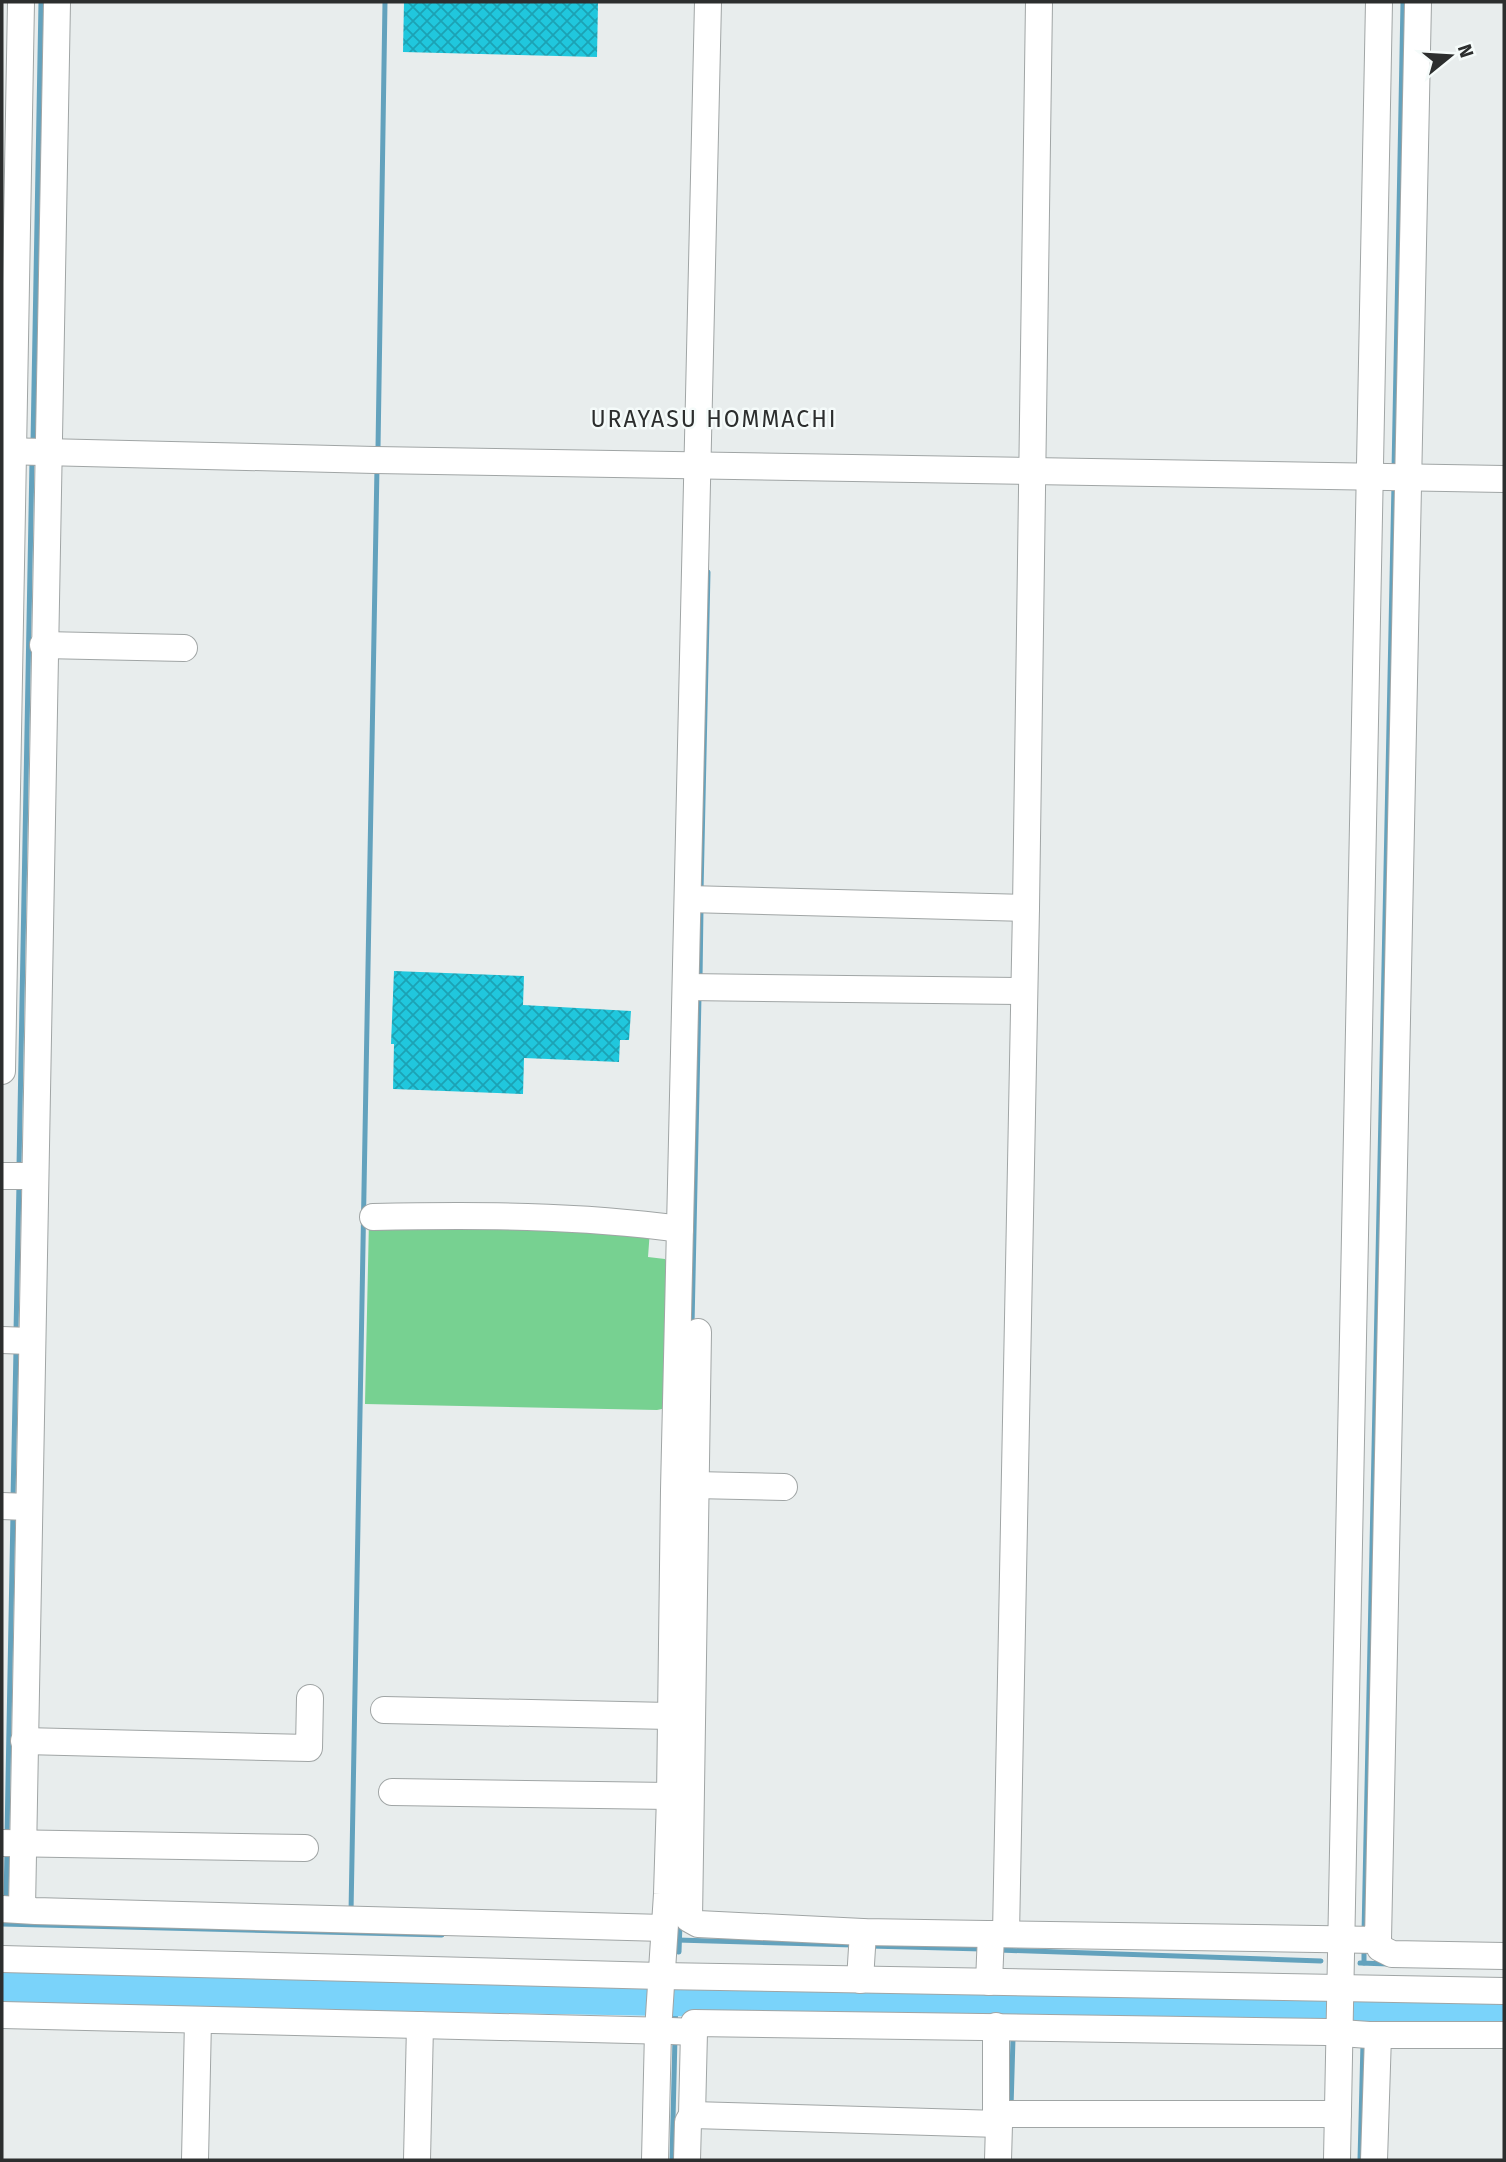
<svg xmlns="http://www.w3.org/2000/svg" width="1506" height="2162" font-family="'Fira Sans',sans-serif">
  <defs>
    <pattern id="building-cross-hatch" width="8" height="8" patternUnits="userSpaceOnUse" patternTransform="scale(1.75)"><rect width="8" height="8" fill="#20c7dd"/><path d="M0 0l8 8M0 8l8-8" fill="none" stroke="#1ca2b4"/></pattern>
  </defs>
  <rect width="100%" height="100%" fill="#e8eded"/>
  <!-- grass -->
  <polygon fill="#77d191" points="369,1220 650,1230 648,1257 665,1259 668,1264 666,1402 662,1409 657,1410 365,1404"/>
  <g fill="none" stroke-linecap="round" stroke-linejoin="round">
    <!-- stream -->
    <g stroke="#63a2bd" stroke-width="5">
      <polyline points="33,443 41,2"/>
      <polyline points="378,448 385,2"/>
      <polyline points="1394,471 1403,2"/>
      <polyline points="701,892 708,572"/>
      <polyline points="700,979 701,908"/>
      <polyline points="19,1167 32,460"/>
      <polyline points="692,1325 699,996"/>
      <polyline points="16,1332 19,1184"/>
      <polyline points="13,1500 16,1349"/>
      <polyline points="7,1836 13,1513"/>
      <polyline points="6,1902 7,1849"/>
      <polyline points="351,1913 377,467"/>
      <polyline points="2,1924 442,1935"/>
      <polyline points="1364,1934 1394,484"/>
      <polyline points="677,1940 853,1945"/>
      <polyline points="870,1946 982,1949"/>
      <polyline points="999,1950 1321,1961"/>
      <polyline points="679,1952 680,1923"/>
      <polyline points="1360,1963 1389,1964"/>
      <polyline points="1364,1963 1364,1947"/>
      <polyline points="1013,2014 1013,2006"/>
      <polyline points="675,2024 677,1991"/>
      <polyline points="1363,2026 1367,2012"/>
      <polyline points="1011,2108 1013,2038"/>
      <polyline points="672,2160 675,2037"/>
      <polyline points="1360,2160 1363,2043"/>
    </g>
    <!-- river -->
    <g stroke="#7ad3fa" stroke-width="33">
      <polyline points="2,1988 1331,2011"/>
      <polyline points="1363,2012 1504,2015"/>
    </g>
  </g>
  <!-- building -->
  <g fill="url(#building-cross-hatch)">
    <polygon points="404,2 598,2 597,57 403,52"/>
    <polygon points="394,971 524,976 523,1005 631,1011 629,1040 620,1040 619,1062 524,1058 523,1094 393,1089 394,1044 391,1044"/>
  </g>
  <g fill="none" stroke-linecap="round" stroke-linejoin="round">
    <defs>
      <g id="minor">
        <polyline points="2,451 375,460 1504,479"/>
        <polyline points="43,645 184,648"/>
        <polyline points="688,899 1026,908"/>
        <polyline points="686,987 1023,991"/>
        <polyline points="2,1071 21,2"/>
        <polyline points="2,1176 33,1176"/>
        <path d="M373,1217C477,1215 578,1215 680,1229"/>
        <polyline points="698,1332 689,1919 698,1924 863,1932 1378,1940 1418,2"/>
        <polyline points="2,1340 30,1341"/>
        <polyline points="694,1485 784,1487"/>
        <polyline points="2,1506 28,1507"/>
        <polyline points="384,1710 670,1716"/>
        <polyline points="24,1741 309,1748 310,1698"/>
        <polyline points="392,1792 670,1796"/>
        <polyline points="2,1843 305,1848"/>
        <polyline points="2,1909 35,1911 664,1928"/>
        <path d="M22,1909C32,1274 41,638 57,2"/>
        <polyline points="1006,1934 1026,908 1039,2"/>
        <polyline points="1378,1940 1380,1948 1392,1954 1504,1956"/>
        <polyline points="2,1959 661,1976 1504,1991"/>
        <polyline points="860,1980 863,1932"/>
        <polyline points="989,1982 991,1934"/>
        <polyline points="2,2015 671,2031 694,2032 694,2023 1327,2032 1369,2035 1504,2035"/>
        <polyline points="996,2026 996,2114 999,2124 998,2160"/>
        <polyline points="996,2114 1338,2114"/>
        <polyline points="692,2115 999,2124"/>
        <polyline points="195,2160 198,2020"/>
        <polyline points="417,2160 420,2025"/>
        <polyline points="655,2160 658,2031 667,1894 670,1796 674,1490 708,2"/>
        <polyline points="687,2160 688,2122 692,2115 694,2032"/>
        <polyline points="1337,2160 1379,2"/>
        <polyline points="1374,2160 1378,2035"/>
      </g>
    </defs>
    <!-- minor casing -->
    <use href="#minor" stroke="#a0a5a5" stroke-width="28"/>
    <!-- minor -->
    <use href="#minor" stroke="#fff" stroke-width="26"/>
  </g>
  <g text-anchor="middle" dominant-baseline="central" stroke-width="5" stroke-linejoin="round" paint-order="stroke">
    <!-- neighbourhood labels -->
    <g font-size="23" letter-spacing="2" fill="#2c2e2e" stroke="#f5fbfa">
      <text x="714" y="419">URAYASU HOMMACHI</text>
    </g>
  </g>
  <!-- border -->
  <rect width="1506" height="2162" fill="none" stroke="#2c2e2e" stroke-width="7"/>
  <!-- north arrow -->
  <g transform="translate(1450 56) rotate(72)" stroke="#f5fbfa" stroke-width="5" paint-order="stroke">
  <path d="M0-5L12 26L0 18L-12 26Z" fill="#2c2e2e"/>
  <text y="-10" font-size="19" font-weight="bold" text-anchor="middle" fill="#2c2e2e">N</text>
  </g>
</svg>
